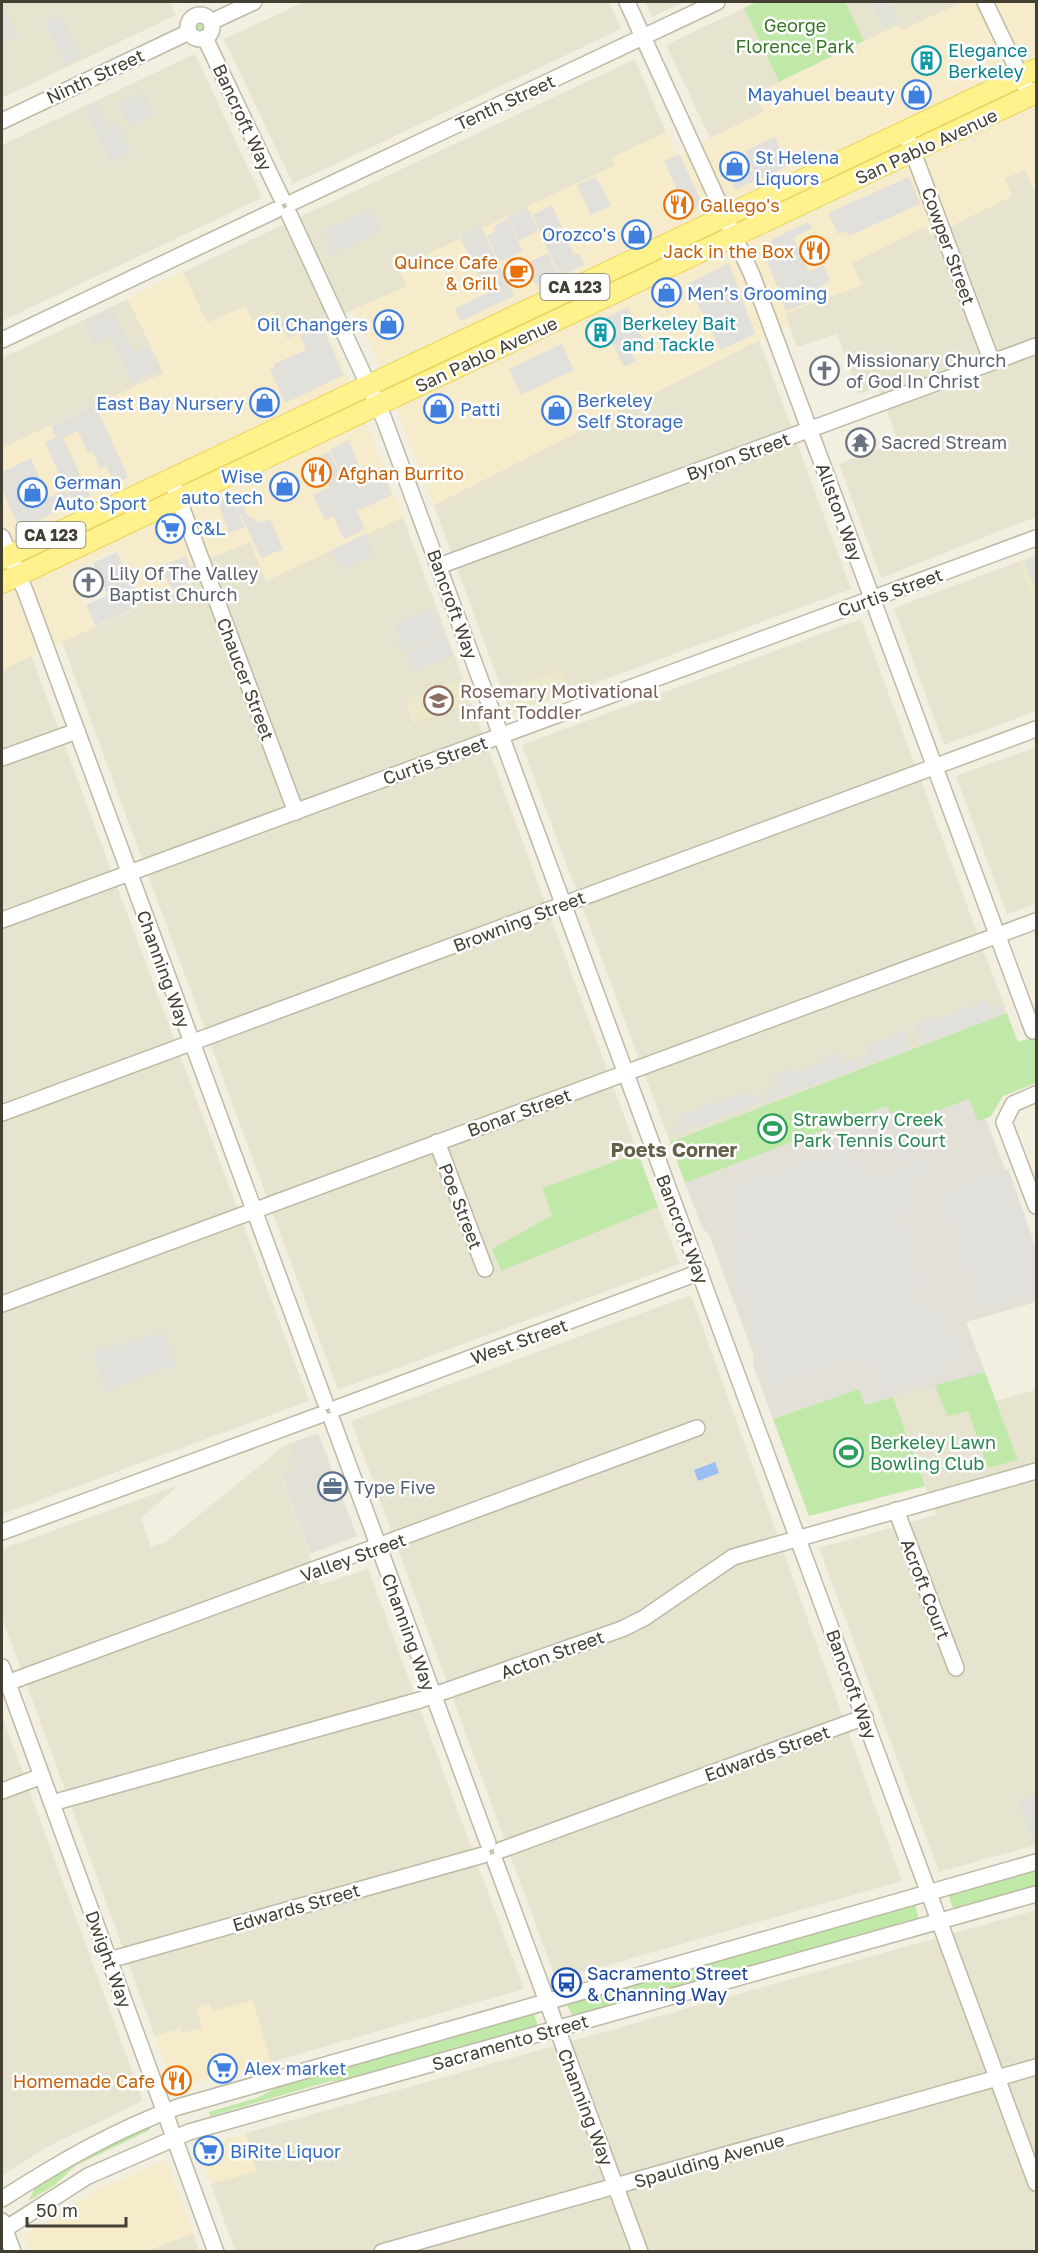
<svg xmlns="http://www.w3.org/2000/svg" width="1038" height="2253" font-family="'Golos Text',sans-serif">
  <rect width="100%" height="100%" fill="#f2efe1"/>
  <!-- residential -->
  <g fill="#e6e3cf">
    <polygon points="2,2 170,2 176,15 2,98"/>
    <polygon points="304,2 609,2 621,29 293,184 224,39"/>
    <polygon points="645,2 684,2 652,17"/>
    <polygon points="845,2 963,2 902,30 899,25 864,41"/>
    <polygon points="744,8 779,82 756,94 764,112 710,138 666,45"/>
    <polygon points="195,54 262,198 2,321 2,145"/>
    <polygon points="635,59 666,132 613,157 616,165 399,268 407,286 287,339 253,321 245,306 207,323 183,272"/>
    <polygon points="1025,169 1036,194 1036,517 881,578 839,464 898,441 878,387 858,394 837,334 797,347 785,314 861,285 851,263 927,226 931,236 1012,196 1004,179"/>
    <polygon points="128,299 164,373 2,448 2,358"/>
    <polygon points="759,340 851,589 568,693 559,670 502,691 434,505"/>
    <polygon points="403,517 463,679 406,700 414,723 471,702 638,1153 542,1188 552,1215 493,1249 500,1271 658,1207 680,1264 338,1390 62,642 195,581 190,566 250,542 266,581"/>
    <polygon points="1020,561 1036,607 1036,711 944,745 894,608"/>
    <polygon points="861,619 1007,1013 670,1142 522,745"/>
    <polygon points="31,655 309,1401 2,1514 2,670"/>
    <polygon points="1036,747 1036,904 1007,914 956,776"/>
    <polygon points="691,1295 902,1881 556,1980 351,1421"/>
    <polygon points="935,1385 947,1416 968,1411 988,1468 1018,1460 996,1401 1036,1390 1036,1845 939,1872 819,1548 936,1515 893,1397"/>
    <polygon points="296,1441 289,1456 293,1469 281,1474 320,1585 368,1569 524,1989 271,2062 252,2000 212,2012 197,2007 202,2028 182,2033 180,2028 155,2036 2,1617 2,1549 179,1485 141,1518 151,1547 166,1542 285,1445"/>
    <polygon points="2,1716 143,2101 47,2147 3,2175"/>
    <polygon points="1036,1910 1036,2251 235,2251 211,2184 256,2171 246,2133"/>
    <polygon points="193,2233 199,2251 144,2252"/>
  </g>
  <!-- commercial -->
  <g fill="#f6ebca">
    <polygon points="963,2 1036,2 1036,194 1025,170 1004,179 1012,196 930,236 926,226 852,263 862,285 786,313 789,325 434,505 376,357 353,310 407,286 398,268 615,165 612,158 666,132 678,157 710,138 764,112 755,94 899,25 902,30"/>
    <polygon points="183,272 207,323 245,306 253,321 274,311 287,339 323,324 347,373 403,517 266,581 250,542 190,565 196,581 145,604 117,550 69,573 95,627 2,670 2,448 164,373 128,299"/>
    <polygon points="253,2000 271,2062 174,2088 155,2036 180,2028 182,2033 202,2028 197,2007 210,2003 213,2011"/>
    <polygon points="246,2133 256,2171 211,2184 197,2147"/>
    <polygon points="166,2160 193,2233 144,2251 31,2251 24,2235 99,2189"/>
  </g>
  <!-- industrial -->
  <g fill="#e3e0d7">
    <polygon points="969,1098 978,1122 986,1119 1036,1252 1036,1302 966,1322 985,1372 865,1405 859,1389 773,1419 753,1365 753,1354 710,1237 702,1227 685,1183 887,1106 909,1121"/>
    <polygon points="318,1433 357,1536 310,1554 281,1473 293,1469 289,1456 296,1441"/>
  </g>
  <!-- education -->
  <g fill="#ece8ca">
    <polygon points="1036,555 1036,607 1020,561"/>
    <polygon points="559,670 568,693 510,714 502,691"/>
    <polygon points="463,679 471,702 415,723 406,700"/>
  </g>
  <!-- green -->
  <g fill="#c0e8a8">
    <polygon points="757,2 845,2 864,41 779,82 744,8"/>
    <circle cx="200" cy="27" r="8"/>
    <polygon points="1007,1013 1018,1042 1036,1036 1036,1083 1003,1096 991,1116 978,1122 969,1099 909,1121 890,1112 887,1106 685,1183 670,1142"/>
    <polygon points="638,1153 658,1207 501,1271 492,1249 552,1215 542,1188"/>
    <polygon points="985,1372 1018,1460 988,1468 968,1411 947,1416 935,1385"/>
    <polygon points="859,1389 865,1405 893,1397 925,1486 809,1516 773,1419"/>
    <polygon points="1036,1868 1036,1886 953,1908 948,1894"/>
    <polygon points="915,1904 919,1919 573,2017 566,2003"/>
    <polygon points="533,2012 538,2025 536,2027 341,2082 331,2081 210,2116 209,2112 257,2098 282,2085"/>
    <polygon points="148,2125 150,2130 75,2166 56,2184 29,2201 34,2189 32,2187 77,2160"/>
  </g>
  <!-- parking -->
  <g fill="#e1e0db">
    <polygon points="872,2 889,2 898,22 884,28"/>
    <polygon points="5,9 18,37 2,45 2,10"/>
    <polygon points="61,15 80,58 65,65 45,22"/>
    <polygon points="143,92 154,115 130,126 119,103"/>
    <polygon points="96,104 106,127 117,122 131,153 111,163 86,109"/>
    <polygon points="775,137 788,166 735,190 731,180 753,170 745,151"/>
    <polygon points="679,154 703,205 687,212 664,161"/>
    <polygon points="596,177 611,206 591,215 577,185"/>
    <polygon points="909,177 920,204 849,236 846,231 838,234 828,213"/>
    <polygon points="552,205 574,255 579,253 585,265 560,276 532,215"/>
    <polygon points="527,207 538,231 519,240 508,217"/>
    <polygon points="371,208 382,231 328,256 325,251 332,248 324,231"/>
    <polygon points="508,219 523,251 499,262 487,236 495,231 494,226"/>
    <polygon points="808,222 812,228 793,238 808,270 811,271 823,265 830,281 822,285 826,296 786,311 762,247 772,242 772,239"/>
    <polygon points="481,226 514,296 461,321 455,309 487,293 460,236"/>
    <polygon points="548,253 559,277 536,286 525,264"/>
    <polygon points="729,263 755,334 721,350 687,284"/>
    <polygon points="628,307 644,342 630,349 636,361 624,367 601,320"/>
    <polygon points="112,309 133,352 148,346 160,370 133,383 111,336 94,344 84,322"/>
    <polygon points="322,325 344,375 285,403 270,369 275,367 274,364 306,350 300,335"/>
    <polygon points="562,344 574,370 521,395 509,369"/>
    <polygon points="95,405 128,477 114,484 106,465 100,468 92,451 88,453 78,431 63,438 90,496 73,504 45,443 56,437 51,426"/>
    <polygon points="349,440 362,474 382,467 392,495 357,511 365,529 344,539 333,516 325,520 313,495 329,487 316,458 329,451 351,497 330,450"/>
    <polygon points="31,458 42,484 25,492 31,506 65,490 72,504 20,529 2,489 2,472"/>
    <polygon points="237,493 248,516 261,523 270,519 283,549 261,558 232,496"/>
    <polygon points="231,496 245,527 229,533 218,502"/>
    <polygon points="365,534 375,556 340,569 332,550"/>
    <polygon points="117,552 143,604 95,626 86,605 108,595 93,563"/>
    <polygon points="186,556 195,580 172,590 161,566"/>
    <polygon points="1036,557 1036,592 1024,561"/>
    <polygon points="432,608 443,636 400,651 396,642 401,639 395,623"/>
    <polygon points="446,636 453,655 413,671 406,652"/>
    <polygon points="986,1000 990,1008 1000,1004 1004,1014 921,1045 914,1024 934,1017 935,1020"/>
    <polygon points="905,1031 911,1049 864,1066 860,1057 870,1053 867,1045"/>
    <polygon points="841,1051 845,1062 857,1058 860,1068 767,1103 763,1093 775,1088 772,1076 791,1068 793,1073 823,1061 822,1058"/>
    <polygon points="747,1091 751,1098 761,1094 764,1101 674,1135 672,1128 680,1124 678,1116"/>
    <polygon points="905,1129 914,1161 932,1157 936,1171 911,1181 916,1196 901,1218 923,1283 916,1288 923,1311 942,1307 951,1338 957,1339 964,1358 939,1365 941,1375 879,1391 869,1359 841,1360 771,1388 727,1248 743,1240 727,1189 853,1147 862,1176 868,1177 905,1169 895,1132"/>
    <polygon points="1008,1169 1036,1248 1036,1293 982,1310 939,1193"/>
    <polygon points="164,1332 176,1365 105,1391 94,1352"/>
    <polygon points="1036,1798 1036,1841 1033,1842 1018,1799"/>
  </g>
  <!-- water -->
  <polygon fill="#9abff2" points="715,1462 719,1473 698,1481 694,1470"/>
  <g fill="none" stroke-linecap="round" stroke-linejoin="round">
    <defs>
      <g id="minor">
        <polyline points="627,2 752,275 1033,1031"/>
        <polyline points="985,2 1030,96"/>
        <circle cx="200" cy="27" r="12"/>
        <polyline points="211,22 254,2"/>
        <polyline points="205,38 281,197"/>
        <polyline points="2,121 189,32"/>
        <polyline points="905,131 992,362"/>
        <polyline points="293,202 717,2"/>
        <polyline points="289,214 384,419 1036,2183"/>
        <polyline points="2,340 276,210"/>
        <polyline points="171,479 296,812"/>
        <polyline points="2,537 26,593 325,1402"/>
        <polyline points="439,566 1036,346"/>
        <polyline points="2,758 77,731"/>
        <polyline points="2,920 1036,538"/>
        <polyline points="1036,1094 1013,1104 1004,1122 1036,1206"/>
        <polyline points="2,1113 1036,729"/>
        <polyline points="437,1142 485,1269"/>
        <polyline points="2,1304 1036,921"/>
        <polyline points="337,1408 700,1272"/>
        <polyline points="332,1420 488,1843"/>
        <polyline points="896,1510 956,1668"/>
        <polyline points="2,1532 320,1415"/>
        <polyline points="2,1667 216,2252"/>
        <polyline points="7,1683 697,1428"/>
        <polyline points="2,1791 42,1776"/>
        <polyline points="52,1803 420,1700 622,1629 644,1618 733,1557 1036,1471"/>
        <polyline points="501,1850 865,1717"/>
        <polyline points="495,1861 640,2252"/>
        <polyline points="109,1960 483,1855"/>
        <path d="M2,2199C58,2163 115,2130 178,2107L1036,1862"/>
        <polyline points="2,2221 13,2252"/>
        <polyline points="2,2231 88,2176 189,2132 1036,1894"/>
        <polyline points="382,2252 1036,2067"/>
      </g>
      <g id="major">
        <polyline points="2,559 1036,69"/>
        <polyline points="2,583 1036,93"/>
      </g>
    </defs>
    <!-- minor casing -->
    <use href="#minor" stroke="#bdb9a4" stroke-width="18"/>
    <!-- major casing -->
    <use href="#major" stroke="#e8d559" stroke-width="22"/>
    <!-- minor -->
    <use href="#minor" stroke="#fff" stroke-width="15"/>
    <!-- major -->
    <use href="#major" stroke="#fff28d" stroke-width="20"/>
  </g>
  <!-- icons -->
  <defs>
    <symbol id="building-ring" viewBox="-11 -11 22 22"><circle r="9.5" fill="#fff" stroke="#0f9aa8" stroke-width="1.5"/><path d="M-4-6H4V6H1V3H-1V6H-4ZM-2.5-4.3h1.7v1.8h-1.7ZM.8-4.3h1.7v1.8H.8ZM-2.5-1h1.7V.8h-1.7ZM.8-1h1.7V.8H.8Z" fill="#0f9aa8"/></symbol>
    <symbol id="shop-ring" viewBox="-11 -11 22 22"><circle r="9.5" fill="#fff" stroke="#3f7fe0" stroke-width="1.5"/><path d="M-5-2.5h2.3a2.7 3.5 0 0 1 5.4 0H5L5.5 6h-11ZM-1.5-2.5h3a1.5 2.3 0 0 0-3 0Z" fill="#3f7fe0"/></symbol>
    <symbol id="restaurant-ring" viewBox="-11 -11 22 22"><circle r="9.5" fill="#fff" stroke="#e8710a" stroke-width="1.5"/><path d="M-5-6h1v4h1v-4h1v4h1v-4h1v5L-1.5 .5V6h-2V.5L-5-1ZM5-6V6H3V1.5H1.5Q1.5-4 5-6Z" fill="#e8710a"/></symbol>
    <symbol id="cafe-ring" viewBox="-11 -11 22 22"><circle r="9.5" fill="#fff" stroke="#e8710a" stroke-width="1.5"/><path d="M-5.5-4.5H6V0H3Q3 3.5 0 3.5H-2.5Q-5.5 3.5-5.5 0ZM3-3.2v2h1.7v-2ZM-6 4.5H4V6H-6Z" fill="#e8710a"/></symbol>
    <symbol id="church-ring" viewBox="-11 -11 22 22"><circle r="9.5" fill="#fff" stroke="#6b7280" stroke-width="1.5"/><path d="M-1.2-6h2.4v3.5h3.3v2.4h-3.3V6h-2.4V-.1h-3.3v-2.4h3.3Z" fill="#6b7280"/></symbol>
    <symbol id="temple-ring" viewBox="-11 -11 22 22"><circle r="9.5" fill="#fff" stroke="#6b7280" stroke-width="1.5"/><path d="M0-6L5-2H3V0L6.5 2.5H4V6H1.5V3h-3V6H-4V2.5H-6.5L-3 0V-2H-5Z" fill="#6b7280"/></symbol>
    <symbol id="supermarket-ring" viewBox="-11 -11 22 22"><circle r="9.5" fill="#fff" stroke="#3f7fe0" stroke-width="1.5"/><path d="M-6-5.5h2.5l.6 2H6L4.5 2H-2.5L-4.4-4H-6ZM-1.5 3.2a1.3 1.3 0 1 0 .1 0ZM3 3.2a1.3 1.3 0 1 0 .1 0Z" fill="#3f7fe0"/></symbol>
    <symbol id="school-ring" viewBox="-11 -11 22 22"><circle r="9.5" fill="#fff" stroke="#8d6e63" stroke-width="1.5"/><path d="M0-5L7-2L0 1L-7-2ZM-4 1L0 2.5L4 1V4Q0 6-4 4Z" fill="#8d6e63"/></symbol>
    <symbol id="stadium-ring" viewBox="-11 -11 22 22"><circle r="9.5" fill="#fff" stroke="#2e9e5b" stroke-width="1.5"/><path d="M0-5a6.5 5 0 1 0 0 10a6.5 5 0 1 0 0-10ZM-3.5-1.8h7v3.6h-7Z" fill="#2e9e5b"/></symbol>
    <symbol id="office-ring" viewBox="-11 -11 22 22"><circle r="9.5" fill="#fff" stroke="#5c6f8a" stroke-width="1.5"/><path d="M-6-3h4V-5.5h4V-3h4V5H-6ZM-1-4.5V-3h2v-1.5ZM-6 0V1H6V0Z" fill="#5c6f8a"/></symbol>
    <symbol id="bus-ring" viewBox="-11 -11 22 22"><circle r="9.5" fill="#fff" stroke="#1a4fb4" stroke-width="1.5"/><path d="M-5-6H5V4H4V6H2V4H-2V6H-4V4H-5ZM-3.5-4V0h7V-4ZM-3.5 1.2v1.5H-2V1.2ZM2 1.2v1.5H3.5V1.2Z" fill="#1a4fb4"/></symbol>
  </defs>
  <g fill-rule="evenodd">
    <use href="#building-ring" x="910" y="44" width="33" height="33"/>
    <use href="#shop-ring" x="900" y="78" width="33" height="33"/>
    <use href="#shop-ring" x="718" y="150" width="33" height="33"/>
    <use href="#restaurant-ring" x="662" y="188" width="33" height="33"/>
    <use href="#shop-ring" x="620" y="218" width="33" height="33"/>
    <use href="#restaurant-ring" x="798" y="234" width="33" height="33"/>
    <use href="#cafe-ring" x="502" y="256" width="33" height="33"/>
    <use href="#shop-ring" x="650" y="276" width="33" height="33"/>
    <use href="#shop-ring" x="372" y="308" width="33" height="33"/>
    <use href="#building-ring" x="584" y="316" width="33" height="33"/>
    <use href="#church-ring" x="808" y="354" width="33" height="33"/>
    <use href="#shop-ring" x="248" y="386" width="33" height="33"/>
    <use href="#shop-ring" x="422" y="392" width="33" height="33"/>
    <use href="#shop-ring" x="540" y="394" width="33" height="33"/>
    <use href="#temple-ring" x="844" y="426" width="33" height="33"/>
    <use href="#restaurant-ring" x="300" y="456" width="33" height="33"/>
    <use href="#shop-ring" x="268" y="470" width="33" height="33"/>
    <use href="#shop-ring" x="16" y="476" width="33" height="33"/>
    <use href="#supermarket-ring" x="154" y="512" width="33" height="33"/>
    <use href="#church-ring" x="72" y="566" width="33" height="33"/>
    <use href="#school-ring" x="422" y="684" width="33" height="33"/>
    <use href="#stadium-ring" x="756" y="1112" width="33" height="33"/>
    <use href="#stadium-ring" x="832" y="1436" width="33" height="33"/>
    <use href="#office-ring" x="316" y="1470" width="33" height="33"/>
    <use href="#bus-ring" x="550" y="1966" width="33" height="33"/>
    <use href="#supermarket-ring" x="206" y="2052" width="33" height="33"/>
    <use href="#restaurant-ring" x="160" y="2064" width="33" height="33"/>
    <use href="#supermarket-ring" x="192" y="2134" width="33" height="33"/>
  </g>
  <g text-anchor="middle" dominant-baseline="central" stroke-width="5" stroke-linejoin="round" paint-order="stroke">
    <!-- shield labels -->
    <g fill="#fff" stroke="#7b7970" stroke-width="1.5">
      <rect x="540.5" y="274" width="69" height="26" rx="4.5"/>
      <rect x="16.5" y="522" width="69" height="26" rx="4.5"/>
    </g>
    <g font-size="16" font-weight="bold" fill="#433f32">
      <text x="575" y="287">CA 123</text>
      <text x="51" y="535">CA 123</text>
    </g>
    <!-- park labels -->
    <g font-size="18" fill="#357624" stroke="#fff">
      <text x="795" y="25">George<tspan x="795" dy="21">Florence Park</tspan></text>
    </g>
    <!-- culture labels -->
    <g font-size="18" fill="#0d838f" stroke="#fff" text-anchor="start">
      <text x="948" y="50">Elegance<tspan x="948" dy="21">Berkeley</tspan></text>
      <text x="622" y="323">Berkeley Bait<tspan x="622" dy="21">and Tackle</tspan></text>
    </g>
    <!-- street labels -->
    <g font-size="18" fill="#433f32" stroke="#fff">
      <text transform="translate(95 76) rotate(-25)">Ninth Street</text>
      <text transform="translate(505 102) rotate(-25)">Tenth Street</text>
      <text transform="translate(243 117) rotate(65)">Bancroft Way</text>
      <text transform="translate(926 146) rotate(-25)">San Pablo Avenue</text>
      <text transform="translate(949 246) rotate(70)">Cowper Street</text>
      <text transform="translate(486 354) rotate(-25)">San Pablo Avenue</text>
      <text transform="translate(738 456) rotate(-20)">Byron Street</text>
      <text transform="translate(840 512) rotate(70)">Allston Way</text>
      <text transform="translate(890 592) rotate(-20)">Curtis Street</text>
      <text transform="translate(453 604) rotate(70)">Bancroft Way</text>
      <text transform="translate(246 679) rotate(69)">Chaucer Street</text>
      <text transform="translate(435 760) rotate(-20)">Curtis Street</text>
      <text transform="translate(519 921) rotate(-21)">Browning Street</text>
      <text transform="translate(164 969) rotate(70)">Channing Way</text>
      <text transform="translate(519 1112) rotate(-20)">Bonar Street</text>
      <text transform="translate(461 1206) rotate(69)">Poe Street</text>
      <text transform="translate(683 1229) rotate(69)">Bancroft Way</text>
      <text transform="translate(519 1341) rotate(-20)">West Street</text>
      <text transform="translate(353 1557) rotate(-20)">Valley Street</text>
      <text transform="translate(926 1589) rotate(69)">Acroft Court</text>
      <text transform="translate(409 1632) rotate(70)">Channing Way</text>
      <text transform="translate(552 1654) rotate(-20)">Acton Street</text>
      <text transform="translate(852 1684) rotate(70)">Bancroft Way</text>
      <text transform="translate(767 1753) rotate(-20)">Edwards Street</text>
      <text transform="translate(296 1907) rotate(-16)">Edwards Street</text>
      <text transform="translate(109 1959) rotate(70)">Dwight Way</text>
      <text transform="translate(510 2042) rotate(-16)">Sacramento Street</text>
      <text transform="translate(586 2107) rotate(69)">Channing Way</text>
      <text transform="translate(709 2160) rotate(-16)">Spaulding Avenue</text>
    </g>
    <!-- shop labels -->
    <g font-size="18" fill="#366cbe" stroke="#fff" text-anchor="start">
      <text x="895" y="94" text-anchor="end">Mayahuel beauty</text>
      <text x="755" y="157">St Helena<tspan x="755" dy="21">Liquors</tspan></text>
      <text x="616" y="234" text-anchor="end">Orozco's</text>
      <text x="687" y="293">Men’s Grooming</text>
      <text x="368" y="324" text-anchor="end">Oil Changers</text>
      <text x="577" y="400">Berkeley<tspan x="577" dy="21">Self Storage</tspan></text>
      <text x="244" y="403" text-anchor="end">East Bay Nursery</text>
      <text x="460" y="409">Patti</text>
      <text x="263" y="476" text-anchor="end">Wise<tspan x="263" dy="21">auto tech</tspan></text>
      <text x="54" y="482">German<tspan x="54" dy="21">Auto Sport</tspan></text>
      <text x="191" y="528">C&amp;L</text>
      <text x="244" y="2068">Alex market</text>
      <text x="230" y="2151">BiRite Liquor</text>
    </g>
    <!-- food labels -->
    <g font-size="18" fill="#c56008" stroke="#fff" text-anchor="end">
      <text x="700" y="205" text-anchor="start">Gallego's</text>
      <text x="794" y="251">Jack in the Box</text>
      <text x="498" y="262">Quince Cafe<tspan x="498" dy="21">&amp; Grill</tspan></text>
      <text x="338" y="473" text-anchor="start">Afghan Burrito</text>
      <text x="155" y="2081">Homemade Cafe</text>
    </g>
    <!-- worship labels -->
    <g font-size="18" fill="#5b616d" stroke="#fff" text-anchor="start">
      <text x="846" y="360">Missionary Church<tspan x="846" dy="21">of God In Christ</tspan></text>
      <text x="881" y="442">Sacred Stream</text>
      <text x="109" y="573">Lily Of The Valley<tspan x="109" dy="21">Baptist Church</tspan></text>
    </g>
    <!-- education labels -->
    <g font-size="18" fill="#785e54" stroke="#fff" text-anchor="start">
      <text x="460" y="691">Rosemary Motivational<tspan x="460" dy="21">Infant Toddler</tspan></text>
    </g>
    <!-- leisure labels -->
    <g font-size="18" fill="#27864d" stroke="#fff" text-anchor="start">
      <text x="793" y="1119">Strawberry Creek<tspan x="793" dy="21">Park Tennis Court</tspan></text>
      <text x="870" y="1442">Berkeley Lawn<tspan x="870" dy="21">Bowling Club</tspan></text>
    </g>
    <!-- service labels -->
    <g font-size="18" fill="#4e5e75" stroke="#fff" text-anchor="start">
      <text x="354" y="1487">Type Five</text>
    </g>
    <!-- transit labels -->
    <g font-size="18" fill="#164399" stroke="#fff" text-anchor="start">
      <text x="587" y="1973">Sacramento Street<tspan x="587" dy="21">&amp; Channing Way</tspan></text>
    </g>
    <!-- neighbourhood labels -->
    <g font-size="20" font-weight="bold" fill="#665f49" stroke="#fff">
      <text x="674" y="1149">Poets Corner</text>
    </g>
  </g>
  <!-- border -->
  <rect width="1038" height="2253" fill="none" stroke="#433f32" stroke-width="6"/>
  <!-- scale -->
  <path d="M27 2217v9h99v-9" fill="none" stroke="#433f32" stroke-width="3"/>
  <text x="36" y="2217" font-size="18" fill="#433f32" stroke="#ffffff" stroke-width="4.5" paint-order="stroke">50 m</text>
</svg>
